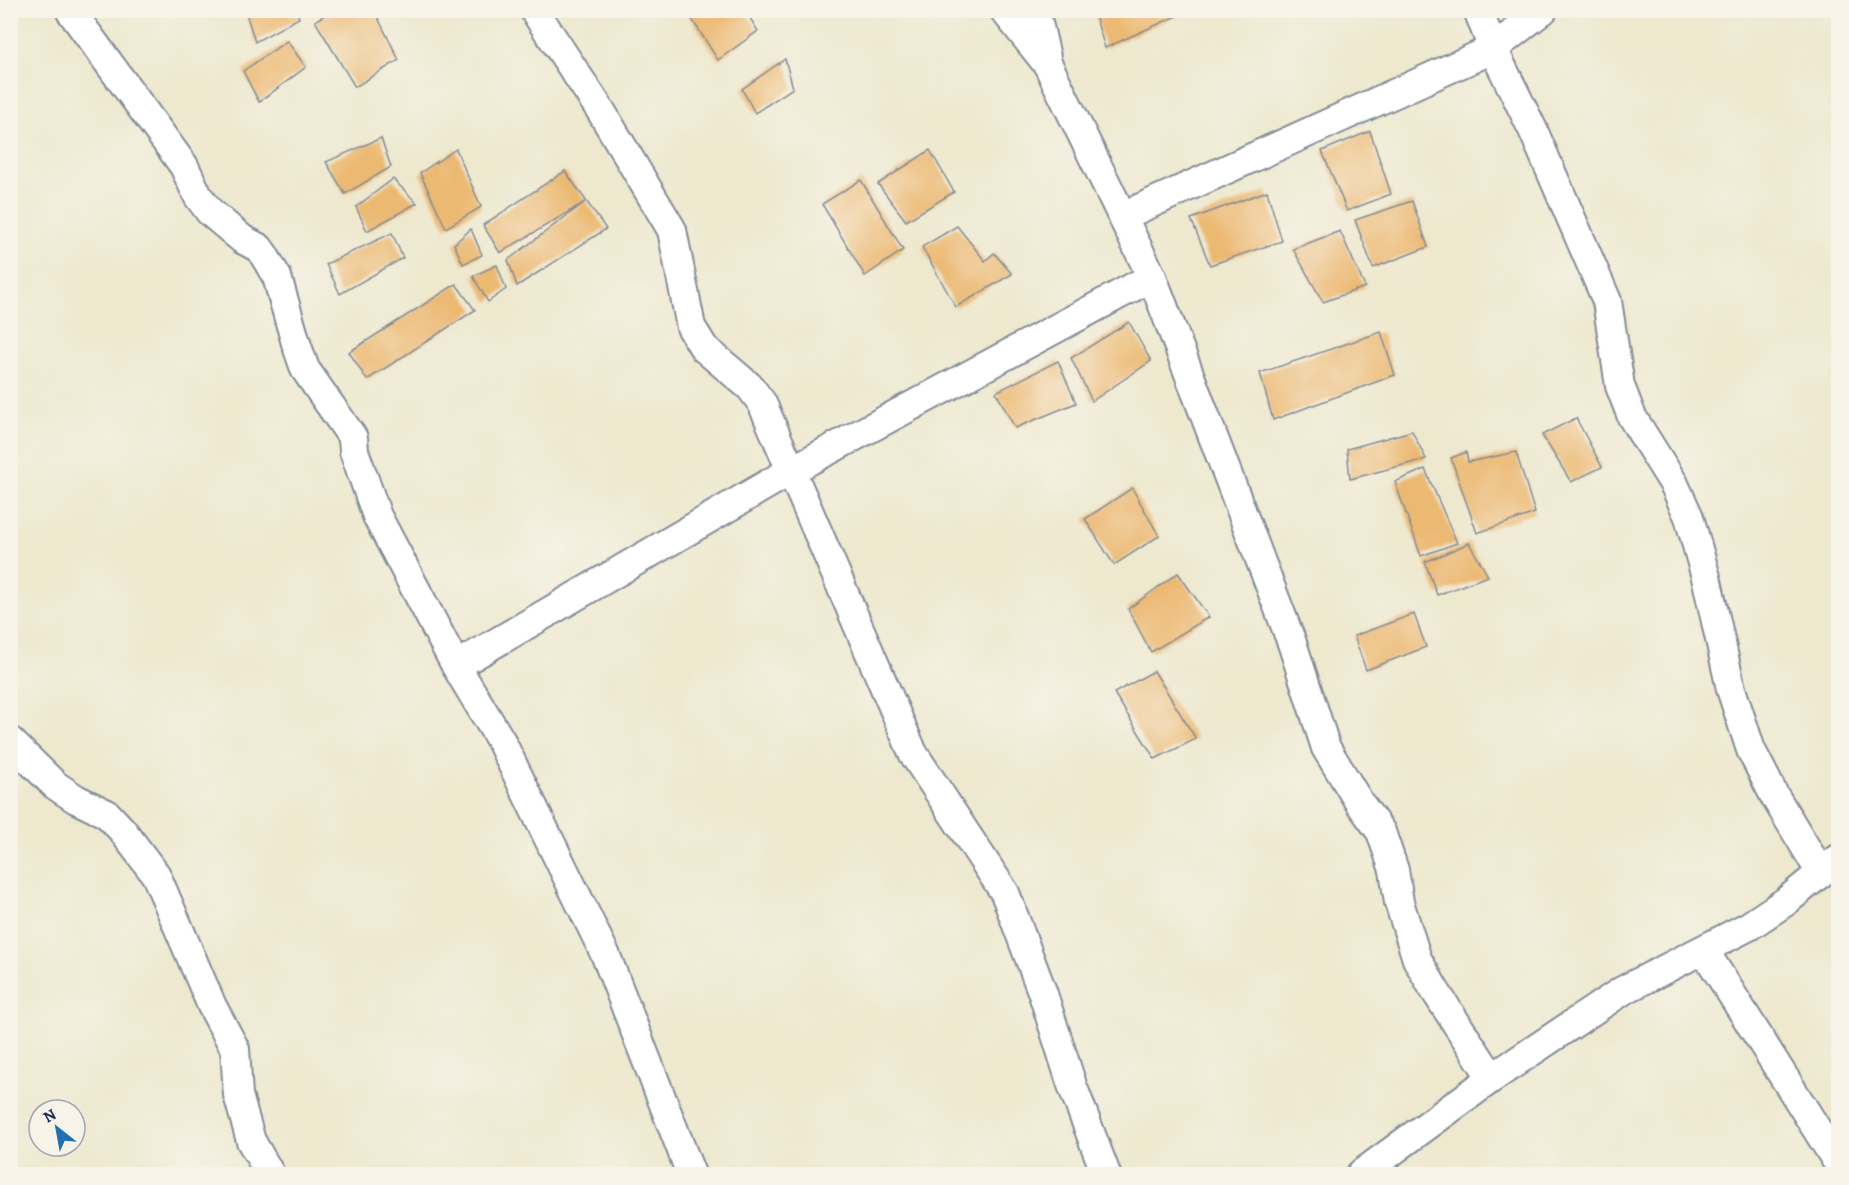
<svg xmlns="http://www.w3.org/2000/svg" width="1849" height="1185" font-family="Alegreya,serif">
  <rect width="100%" height="100%" fill="#f7f3e8"/>
  <filter id="ink" filterUnits="userSpaceOnUse"><feTurbulence type="fractalNoise" baseFrequency=".0167" numOctaves="2"/><feDisplacementMap in="SourceGraphic" scale="12" xChannelSelector="R" yChannelSelector="G"/><feConvolveMatrix kernelMatrix="1 2 1 2 8 2 1 2 1" color-interpolation-filters="sRGB"/></filter>
  <filter id="wash" filterUnits="userSpaceOnUse"><feTurbulence type="fractalNoise" baseFrequency=".008" numOctaves="4" result="noise"/><feDisplacementMap in="SourceGraphic" scale="24" xChannelSelector="R" yChannelSelector="G"/><feGaussianBlur stdDeviation="1.35" result="paint"/><feColorMatrix in="noise" values="0 0 0 0 0 0 0 0 0 0 0 0 0 0 0 0 0 1.4 0 .05"/><feComposite in="paint" operator="in"/></filter>
  <g filter="url(#wash)">
    <rect width="100%" height="100%" fill="#ede8ce"/>
    <g id="blocks">
      <!-- building -->
      <g fill="#ecb973">
        <polygon points="245,10 296,10 299,18 255,42"/>
        <polygon points="332,10 374,10 399,60 355,87 315,21"/>
        <polygon points="686,10 745,10 758,31 718,60"/>
        <polygon points="1096,10 1190,10 1105,48 1096,19"/>
        <polygon points="287,41 306,67 259,102 243,71"/>
        <polygon points="785,59 793,88 755,113 742,89"/>
        <polygon points="1370,131 1391,194 1347,211 1322,151"/>
        <polygon points="381,138 391,167 345,194 326,162"/>
        <polygon points="456,149 481,207 446,228 420,173"/>
        <polygon points="930,150 954,192 906,221 878,184"/>
        <polygon points="565,171 606,229 517,286 508,260 585,202 500,253 483,225"/>
        <polygon points="393,179 417,203 367,231 356,207"/>
        <polygon points="861,180 903,250 865,276 822,204"/>
        <polygon points="1267,191 1282,241 1210,265 1191,219"/>
        <polygon points="1412,201 1428,247 1373,268 1355,220"/>
        <polygon points="957,226 985,261 994,253 1012,274 956,307 922,247"/>
        <polygon points="471,229 482,255 463,264 454,244"/>
        <polygon points="1340,231 1365,287 1323,302 1293,249"/>
        <polygon points="392,233 403,258 340,294 326,264"/>
        <polygon points="497,265 506,289 488,302 473,276"/>
        <polygon points="456,284 475,310 367,380 349,352"/>
        <polygon points="1129,322 1151,361 1092,401 1071,358"/>
        <polygon points="1381,332 1395,375 1273,420 1260,373"/>
        <polygon points="1058,361 1076,403 1015,428 996,392"/>
        <polygon points="1576,418 1602,467 1571,482 1542,435"/>
        <polygon points="1412,431 1426,459 1350,479 1347,449"/>
        <polygon points="1466,452 1468,462 1516,452 1535,513 1477,533 1451,458"/>
        <polygon points="1425,469 1457,543 1421,556 1395,482"/>
        <polygon points="1132,488 1159,536 1114,565 1085,519"/>
        <polygon points="1469,543 1488,576 1437,595 1425,562"/>
        <polygon points="1178,573 1209,617 1151,652 1128,609"/>
        <polygon points="1414,614 1426,647 1366,670 1354,636"/>
        <polygon points="1154,671 1196,739 1155,759 1114,693"/>
      </g>
    </g>
  </g>
  <g filter="url(#ink)">
    <use href="#blocks" fill-opacity="0" stroke="#848c96" stroke-width="1.5"/>
    <g fill="none" stroke-linecap="round" stroke-linejoin="round">
      <defs>
        <g id="street">
          <polyline points="70,10 184,166 198,196 210,212 242,239 259,248 264,255 277,277 296,343 305,369 353,438 354,451 377,516 456,666 501,741 606,956 691,1174"/>
          <polyline points="534,10 601,111 672,230 691,327 704,348 750,387 762,403 913,753 1005,893 1043,994 1072,1085 1106,1174"/>
          <polyline points="1004,10 1048,65 1152,277 1292,643 1326,748 1359,802 1381,832 1394,870 1399,902 1417,959 1434,989 1492,1078"/>
          <polyline points="1035,10 1046,57"/>
          <polyline points="1478,10 1493,49 1533,130 1607,301 1620,386 1632,417 1674,484 1689,517 1707,581 1731,689 1751,750 1774,795 1821,873"/>
          <polyline points="1123,216 1493,49 1543,10"/>
          <polyline points="456,666 792,470 1152,277"/>
          <polyline points="10,741 55,785 76,799 107,814 122,830 156,875 212,1006 235,1049 238,1095 251,1141 270,1174"/>
          <polyline points="1704,950 1838,1163"/>
          <polyline points="1361,1174 1492,1078 1622,991 1749,926 1785,902 1838,859"/>
        </g>
      </defs>
      <!-- street casing -->
      <use href="#street" stroke="#848c96" stroke-width="32"/>
      <!-- street -->
      <use href="#street" stroke="#fff" stroke-width="28"/>
    </g>
  </g>
  <!-- margin -->
  <rect width="1849" height="1185" fill="none" stroke="#f7f3e8" stroke-width="36"/>
  <!-- north arrow -->
  <g transform="translate(57 1128) rotate(329)"><circle r="28" fill="#f7f3e8" stroke="#9fa5b1" stroke-width="1.5"/>
  <path d="M0-4.5L10 22L0 15L-10 22Z" fill="#1f6fb2"/>
  <text y="-9" font-size="16" font-weight="bold" text-anchor="middle" fill="#1b2f5e">N</text>
  </g>
</svg>
